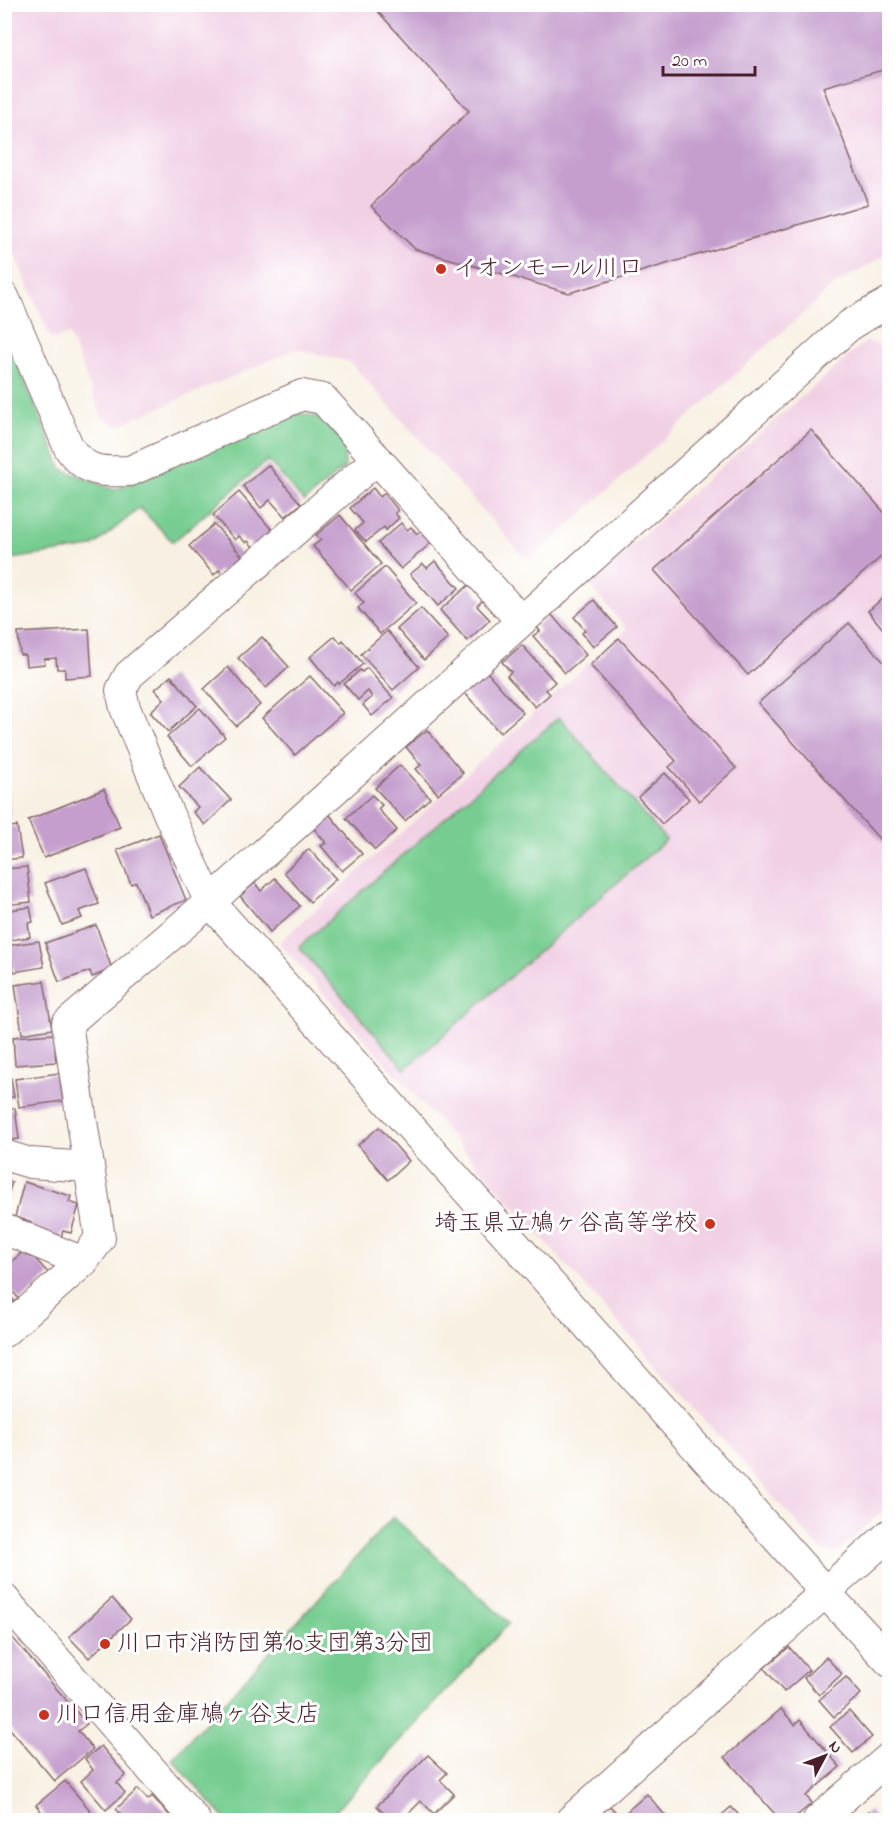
<svg xmlns="http://www.w3.org/2000/svg" width="894" height="1825" font-family="'Indie Flower','Klee One',sans-serif">
  <rect width="100%" height="100%" fill="#fff"/>
  <filter id="ink" filterUnits="userSpaceOnUse"><feTurbulence type="fractalNoise" baseFrequency=".0167" numOctaves="2"/><feDisplacementMap in="SourceGraphic" scale="12" xChannelSelector="R" yChannelSelector="G"/><feConvolveMatrix kernelMatrix="1 2 1 2 8 2 1 2 1" color-interpolation-filters="sRGB"/></filter>
  <filter id="wash" filterUnits="userSpaceOnUse"><feTurbulence type="fractalNoise" baseFrequency=".008" numOctaves="4" result="noise"/><feDisplacementMap in="SourceGraphic" scale="24" xChannelSelector="R" yChannelSelector="G"/><feGaussianBlur stdDeviation="1.35" result="paint"/><feColorMatrix in="noise" values="0 0 0 0 0 0 0 0 0 0 0 0 0 0 0 0 0 1.4 0 .05"/><feComposite in="paint" operator="in"/></filter>
  <g filter="url(#wash)">
    <rect width="100%" height="100%" fill="#f8f1e3"/>
    <!-- built -->
    <g fill="#f1d0e4">
      <polygon points="4,5 889,5 889,253 834,285 534,557 525,558 350,362 296,349 117,426 102,417 69,334 51,339 5,231"/>
      <polygon points="866,341 889,348 889,1505 836,1553 822,1551 279,943 627,629 588,583"/>
    </g>
    <!-- green -->
    <g fill="#77cd91" stroke="#60765e" stroke-width="1.5">
      <polygon points="4,333 62,469 114,490 299,413 322,418 344,444 345,467 304,502 268,460 173,542 140,508 92,547 5,560"/>
      <polygon points="559,717 666,840 405,1069 299,947"/>
      <polygon points="393,1517 509,1623 327,1820 226,1820 172,1759"/>
    </g>
    <g id="blocks">
      <!-- building -->
      <g fill="#c59ecd">
        <polygon points="371,4 890,4 890,68 823,87 868,204 569,293 415,249 371,206 469,111"/>
        <polygon points="811,430 890,519 890,549 748,675 654,570"/>
        <polygon points="268,465 301,504 285,517 270,500 261,508 243,486"/>
        <polygon points="373,488 380,497 384,493 398,510 395,513 399,518 386,530 384,527 366,542 355,530 363,523 350,508"/>
        <polygon points="239,492 273,531 254,548 248,541 246,543 239,536 235,540 213,515"/>
        <polygon points="340,515 381,564 351,590 313,546 321,540 316,535"/>
        <polygon points="401,523 407,530 411,527 417,534 420,531 431,543 401,569 378,543"/>
        <polygon points="214,524 242,556 222,574 219,570 214,575 189,546"/>
        <polygon points="435,561 459,588 438,606 410,574 423,564 427,568"/>
        <polygon points="385,567 416,603 380,634 358,608 364,603 355,593"/>
        <polygon points="469,585 483,600 477,606 490,620 467,641 440,610"/>
        <polygon points="890,592 890,624 883,629 868,611"/>
        <polygon points="594,600 617,627 593,647 582,633 585,630 574,617"/>
        <polygon points="421,608 448,638 424,660 397,629"/>
        <polygon points="551,614 586,655 565,673 533,636 540,631 536,626"/>
        <polygon points="849,623 890,669 890,851 758,703"/>
        <polygon points="89,629 92,676 65,678 65,669 57,669 56,658 44,659 45,664 26,666 25,655 20,655 18,633"/>
        <polygon points="387,631 419,667 393,690 361,654"/>
        <polygon points="335,636 341,643 343,640 363,664 339,684 338,682 334,686 310,657"/>
        <polygon points="262,637 289,667 266,688 238,658"/>
        <polygon points="619,638 736,768 699,801 669,767 676,761 590,665"/>
        <polygon points="522,645 555,682 546,690 550,694 535,707 507,676 511,672 502,662"/>
        <polygon points="228,667 260,705 236,726 204,689"/>
        <polygon points="367,668 393,698 372,716 363,705 372,697 368,691 358,700 344,684 360,670 362,672"/>
        <polygon points="487,672 523,713 500,733 464,692"/>
        <polygon points="171,676 197,706 168,732 150,712 164,699 155,689"/>
        <polygon points="310,676 343,713 295,755 262,718"/>
        <polygon points="200,708 225,737 192,766 167,737"/>
        <polygon points="427,730 463,773 438,794 416,769 421,765 406,747"/>
        <polygon points="400,765 430,798 405,821 375,788"/>
        <polygon points="200,767 231,800 205,825 193,812 198,807 179,787"/>
        <polygon points="665,773 689,799 662,824 638,797"/>
        <polygon points="4,784 7,784 10,815 4,816"/>
        <polygon points="104,789 120,827 44,858 28,820"/>
        <polygon points="372,795 382,805 378,809 397,830 375,850 346,818"/>
        <polygon points="329,814 362,854 342,871 321,846 326,843 313,827"/>
        <polygon points="17,826 22,858 4,860 4,828"/>
        <polygon points="159,834 186,900 149,915 136,882 131,884 117,850"/>
        <polygon points="309,849 336,879 310,902 284,872"/>
        <polygon points="27,867 31,902 4,905 4,869"/>
        <polygon points="86,868 99,904 79,911 82,918 62,925 45,883"/>
        <polygon points="275,878 300,906 270,932 240,896 255,883 261,891"/>
        <polygon points="30,907 33,922 28,923 30,937 4,941 4,911"/>
        <polygon points="96,925 112,969 92,977 90,971 59,982 45,943"/>
        <polygon points="39,941 44,967 14,972 12,963 7,964 4,946"/>
        <polygon points="44,981 52,1029 22,1034 15,985"/>
        <polygon points="54,1034 56,1062 15,1065 13,1037"/>
        <polygon points="59,1073 63,1101 19,1107 15,1079"/>
        <polygon points="11,1078 14,1097 4,1098 4,1079"/>
        <polygon points="15,1108 19,1139 5,1141 4,1109"/>
        <polygon points="379,1127 409,1161 388,1180 358,1145"/>
        <polygon points="4,1180 12,1182 5,1205 4,1205"/>
        <polygon points="24,1182 71,1196 69,1202 79,1205 71,1233 63,1231 60,1240 28,1230 31,1222 15,1217"/>
        <polygon points="24,1251 32,1255 50,1275 21,1301 4,1282 4,1268"/>
        <polygon points="4,1290 21,1309 4,1323"/>
        <polygon points="112,1598 131,1619 89,1658 69,1637"/>
        <polygon points="11,1636 87,1724 78,1731 93,1749 55,1781 4,1722 4,1642"/>
        <polygon points="789,1647 809,1670 784,1692 764,1668"/>
        <polygon points="826,1657 842,1674 819,1695 804,1678"/>
        <polygon points="846,1677 861,1694 834,1717 819,1700"/>
        <polygon points="781,1709 795,1725 800,1720 840,1767 806,1796 812,1803 792,1820 780,1820 725,1757"/>
        <polygon points="849,1711 872,1737 853,1753 830,1727"/>
        <polygon points="101,1746 126,1775 117,1783 125,1793 106,1810 81,1781 93,1770 85,1759"/>
        <polygon points="428,1755 447,1773 440,1780 454,1794 434,1814 421,1801 402,1820 391,1820 377,1806"/>
        <polygon points="65,1781 96,1817 92,1820 42,1820 46,1817 36,1805"/>
        <polygon points="138,1789 148,1800 152,1796 172,1818 170,1820 127,1820 116,1809"/>
        <polygon points="647,1794 669,1820 632,1820 625,1813"/>
        <polygon points="610,1806 623,1820 594,1820"/>
        <polygon points="731,1807 744,1820 716,1820"/>
        <polygon points="890,1809 890,1820 858,1820 869,1811 877,1820"/>
      </g>
    </g>
  </g>
  <g filter="url(#ink)">
    <use href="#blocks" fill-opacity="0" stroke="#87686b" stroke-width="1.5"/>
    <g fill="none" stroke-linecap="round" stroke-linejoin="round">
      <defs>
        <g id="minor">
          <path d="M4,297L69,448C86,473 102,472 130,471L302,395L323,399L377,459"/>
          <polyline points="521,621 377,459 129,675 121,690 125,708 169,815 210,902 824,1591 890,1662"/>
          <polyline points="4,1155 30,1163 89,1167"/>
          <polyline points="4,1234 9,1231 83,1262"/>
          <polyline points="4,1332 83,1262 100,1238 67,1024 210,902 851,324 890,302"/>
          <polyline points="4,1599 195,1820"/>
          <polyline points="571,1820 890,1534"/>
          <polyline points="818,1820 890,1757"/>
        </g>
      </defs>
      <!-- minor casing -->
      <use href="#minor" stroke="#87686b" stroke-width="32"/>
      <!-- minor -->
      <use href="#minor" stroke="#fff" stroke-width="30"/>
    </g>
  </g>
  <!-- markers -->
  <g fill="#c8321e" stroke="#fff" stroke-width="2">
    <circle cx="441" cy="269" r="6"/>
    <circle cx="710" cy="1224" r="6"/>
    <circle cx="105" cy="1644" r="6"/>
    <circle cx="44" cy="1715" r="6"/>
  </g>
  <g text-anchor="middle" dominant-baseline="central" stroke-width="6" stroke-linejoin="round" paint-order="stroke">
    <!-- poi labels -->
    <g font-size="24" fill="#4a1f2b" stroke="#fff" text-anchor="start">
      <text x="453" y="269">イオンモール川口</text>
      <text x="698" y="1224" text-anchor="end">埼玉県立鳩ヶ谷高等学校</text>
      <text x="117" y="1644">川口市消防団第10支団第3分団</text>
      <text x="56" y="1715">川口信用金庫鳩ヶ谷支店</text>
    </g>
  </g>
  <!-- margin -->
  <rect width="894" height="1825" fill="none" stroke="#fff" stroke-width="24"/>
  <!-- north arrow -->
  <g transform="translate(825 1756) rotate(49)" stroke="#ffffff" stroke-width="4.5" paint-order="stroke">
  <path d="M0-4.5L10 22L0 15L-10 22Z" fill="#4a1f2b"/>
  <text y="-9" font-size="16" font-weight="bold" text-anchor="middle" fill="#4a1f2b">N</text>
  </g>
  <!-- scale -->
  <path d="M663 66v9h92v-9" fill="none" stroke="#4a1f2b" stroke-width="3"/>
  <text x="672" y="66" font-size="18" fill="#4a1f2b" stroke="#ffffff" stroke-width="4.5" paint-order="stroke">20 m</text>
</svg>
